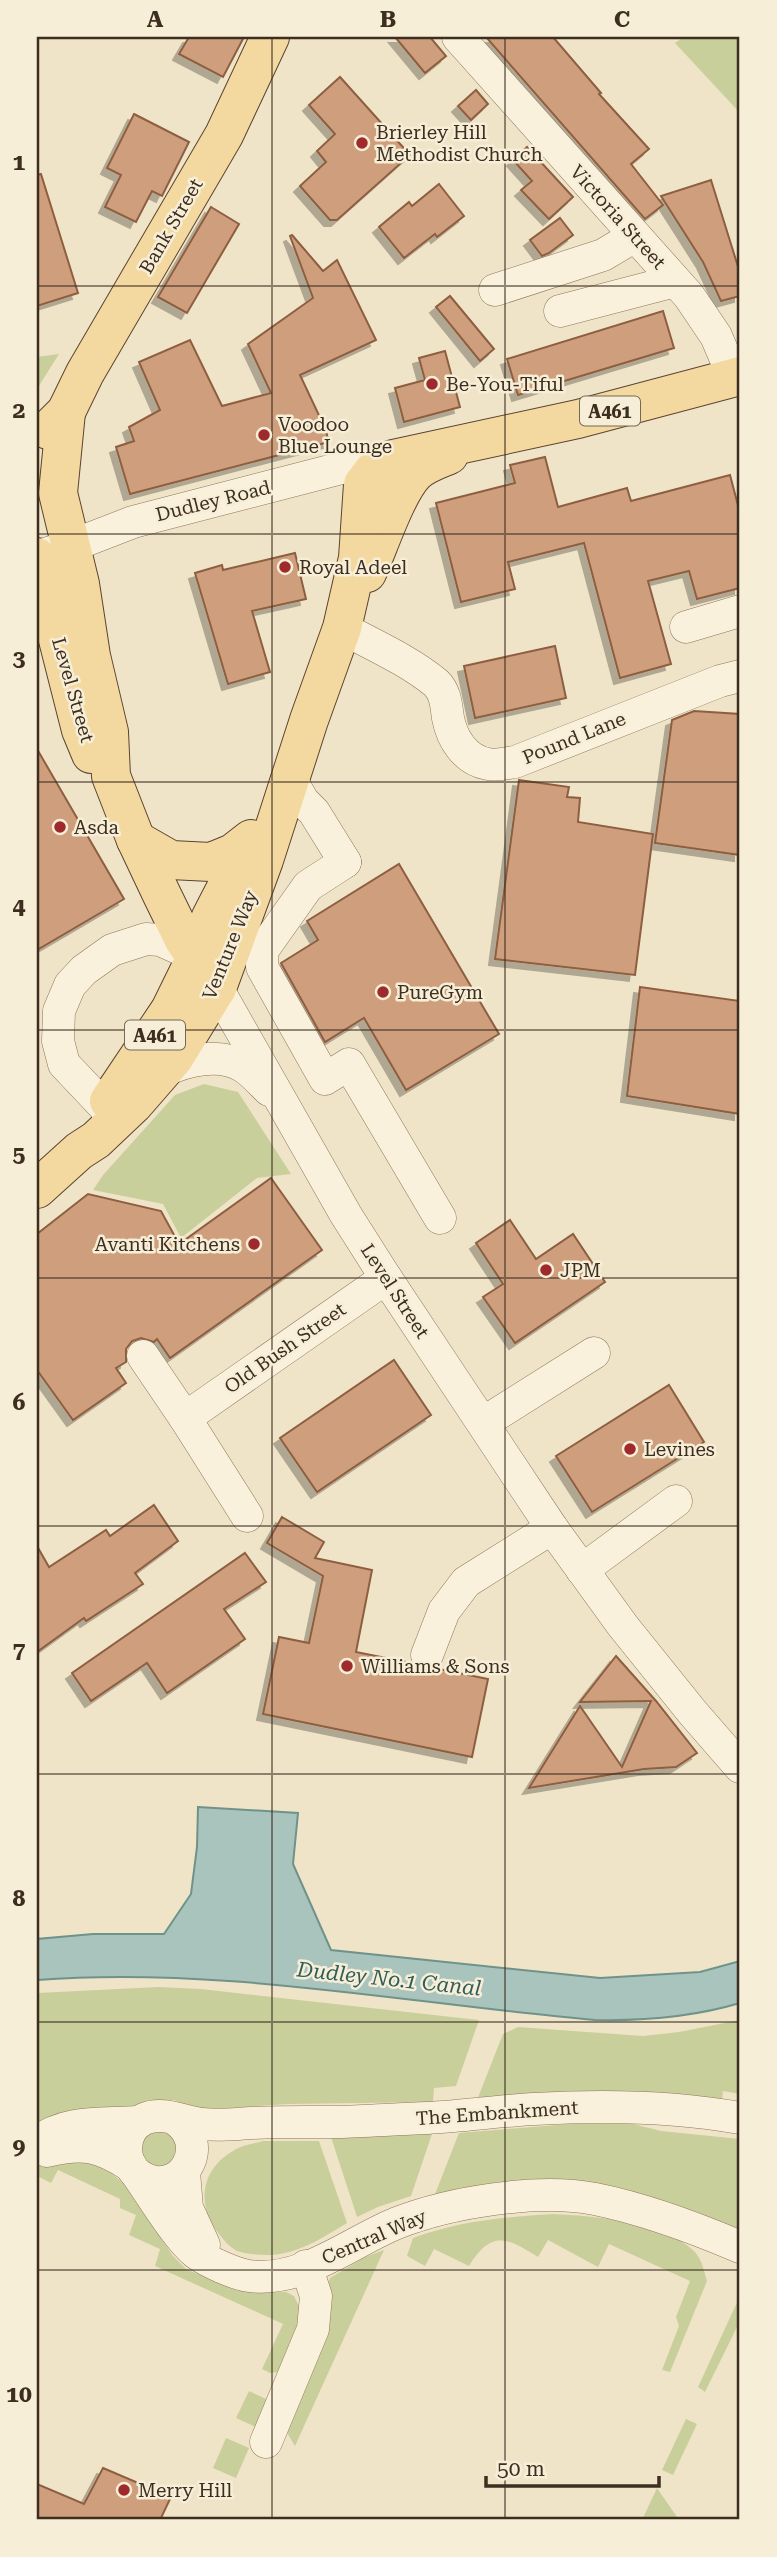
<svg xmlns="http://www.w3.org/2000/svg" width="777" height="2557" font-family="'Roboto Serif',serif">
  <defs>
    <filter id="shadow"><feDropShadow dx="-6" dy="6" stdDeviation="0" flood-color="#0004"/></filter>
  </defs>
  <rect width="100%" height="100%" fill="#f0e4c8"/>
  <!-- green -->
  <g fill="#c9cf9b">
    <polygon points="684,37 740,37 740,113 675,43"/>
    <polygon points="59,354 37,389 37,357"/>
    <polygon points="204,1084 238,1092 291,1174 257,1178 181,1238 163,1204 93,1190 103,1175 175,1095"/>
    <polygon points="158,1987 201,1989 479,2020 456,2086 434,2088 433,2102 288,2104 199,2110 174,2100 157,2100 37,2129 37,1993"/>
    <path d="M740,2020V2094L723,2091L722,2101C641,2088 558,2089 477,2100L503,2034L518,2027L643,2036L679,2032Z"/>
    <polygon points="569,2124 633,2124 661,2131 740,2139 740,2231 697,2212 670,2206 483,2187 435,2194 459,2133"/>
    <circle cx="159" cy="2149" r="18"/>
    <polygon points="433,2131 411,2196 378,2207 357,2217 331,2137"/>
    <path d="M263,2141H319L347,2223C325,2236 305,2250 280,2254C268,2256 249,2255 237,2251C229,2247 223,2239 218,2233C196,2205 201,2169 233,2151C242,2145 253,2144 263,2141Z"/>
    <polygon points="88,2157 111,2172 127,2187 173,2256 186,2269 236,2290 255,2293 286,2292 294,2296 302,2312 302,2322 278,2372 270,2373 262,2369 283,2324 155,2266 160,2249 129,2235 136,2215 120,2208 120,2199 58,2170 51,2183 37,2176 37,2165 41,2163"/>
    <path d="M553,2214C594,2216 663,2221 694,2251C702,2259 704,2271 707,2281L670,2372L662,2370L679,2326L676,2317L690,2281L609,2244L598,2267L548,2240L538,2257C507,2238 492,2229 469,2266L434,2249L425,2266L407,2256L413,2238C459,2221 504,2217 553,2214Z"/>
    <polygon points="384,2250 295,2446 286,2431 327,2331 330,2315 327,2286 330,2278 365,2257"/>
    <polygon points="740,2296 740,2321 705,2392 698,2387"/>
    <polygon points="249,2391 268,2400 256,2427 236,2418"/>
    <polygon points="686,2419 697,2424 673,2475 662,2470"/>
    <polygon points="226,2438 249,2448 236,2478 213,2468"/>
    <polygon points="657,2488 677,2517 676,2520 642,2520"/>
  </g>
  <!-- water -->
  <path fill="#a9c4bc" stroke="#6f938a" stroke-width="2" d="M198,1807L298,1813L293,1864L331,1950L600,1978L700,1972L740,1961V2003C693,2017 644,2021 595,2020C409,2004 223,1966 37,1980V1939L93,1934H164L191,1894L197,1847Z"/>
  <!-- building -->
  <g fill="#cf9f7d" stroke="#8d5f41" stroke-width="2" filter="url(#shadow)">
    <polygon points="189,37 244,37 223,77 179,54"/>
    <polygon points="395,37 430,37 446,56 425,73"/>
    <polygon points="486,37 553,37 601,93 599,94 649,149 631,164 663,205 645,219"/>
    <polygon points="340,77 410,155 337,220 330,220 300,186 326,162 317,151 335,134 309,105"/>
    <polygon points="476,90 488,104 471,120 458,106"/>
    <polygon points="134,114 189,142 162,196 152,191 136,222 105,207 121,175 107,168"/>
    <polygon points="527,147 573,197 549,219 521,190 532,181 513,160"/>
    <polygon points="41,174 78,293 37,306 37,175"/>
    <polygon points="711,180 740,273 740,296 721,301 703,262 661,196"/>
    <polygon points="439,184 464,216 437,237 435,234 404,258 379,227 409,202 412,206"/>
    <polygon points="211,207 239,224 187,313 158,297"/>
    <polygon points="560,218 573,235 549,253 542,256 530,240"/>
    <polygon points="292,235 323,271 337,260 376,340 300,375 325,428 329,442 130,494 116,447 134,441 129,427 160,410 139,362 190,340 222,406 271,393 248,344 313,298 290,236"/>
    <polygon points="450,296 494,349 480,361 436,307"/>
    <polygon points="663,311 674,348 518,395 507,359"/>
    <polygon points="445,351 460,407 404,422 395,388 425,380 419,358"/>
    <polygon points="545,457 558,507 627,488 631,501 730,475 740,513 740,588 697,599 689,571 648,581 671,664 620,678 584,543 508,562 515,589 461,602 436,503 515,483 510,465"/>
    <polygon points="295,553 306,599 252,611 270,672 228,684 195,573 222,565 223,570"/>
    <polygon points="555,646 566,698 475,718 464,666"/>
    <polygon points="694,711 740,714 740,855 655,843 672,720"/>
    <polygon points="37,749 124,899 37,950"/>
    <polygon points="519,780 569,787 567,797 580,798 578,822 653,834 635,975 495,959"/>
    <polygon points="399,864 499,1034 406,1090 364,1018 325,1042 281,963 318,940 307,921"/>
    <polygon points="640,987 740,1001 740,1114 627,1096"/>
    <polygon points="271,1178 322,1250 170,1358 157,1339 154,1342 141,1338 132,1341 126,1349 126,1362 116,1368 126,1383 73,1420 37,1370 37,1234 88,1194 161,1211 179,1244"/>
    <polygon points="510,1220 536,1259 573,1234 605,1282 515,1343 483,1297 503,1284 476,1243"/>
    <polygon points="394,1360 431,1415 317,1492 280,1438"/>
    <polygon points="669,1385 704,1442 592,1512 556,1456"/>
    <polygon points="154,1505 178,1541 135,1573 143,1584 86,1621 84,1618 37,1652 37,1546 49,1567 106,1530 110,1536"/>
    <polygon points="282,1517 324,1542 315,1558 372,1570 356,1652 411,1663 421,1672 430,1673 439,1669 488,1679 472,1757 263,1714 279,1637 309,1643 323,1576 267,1543"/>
    <polygon points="245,1553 266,1582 224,1609 245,1639 167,1693 147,1663 91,1701 72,1673"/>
    <polygon points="616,1656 656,1701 697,1753 676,1767 644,1769 529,1788 580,1706 622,1767 651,1701 580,1702"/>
    <polygon points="103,2468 171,2497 160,2520 37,2520 37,2484 84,2504"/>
  </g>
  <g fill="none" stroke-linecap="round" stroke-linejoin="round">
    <defs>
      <g id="minor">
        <polyline points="458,37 689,296 716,336 734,378"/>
        <polyline points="495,290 603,255 635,236"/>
        <polyline points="560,311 675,281"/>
        <polyline points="48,553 71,546 133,522 353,465 393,459"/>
        <polyline points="686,627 740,611"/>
        <path d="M342,628C373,645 408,660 436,683C446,693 446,705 448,718C452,739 465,760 488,764C496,766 507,763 515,762L720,681L740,676"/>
        <polyline points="291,780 303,801 314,812 345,862"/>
        <polyline points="345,862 308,886 262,951 262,967 325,1079 349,1064 440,1218"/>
        <polyline points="217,988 346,1215 386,1278 552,1528 623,1626 693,1713 740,1767"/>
        <path d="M164,1071C186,1060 221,1052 244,1067C253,1073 261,1082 269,1090"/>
        <polyline points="117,1120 64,1064 58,1041 59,1011 70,985 84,970 112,950 146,939 160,940 196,956"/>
        <polyline points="143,1356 185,1418 247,1516"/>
        <polyline points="185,1418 386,1278"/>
        <polyline points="483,1423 594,1353"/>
        <polyline points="582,1570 676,1501"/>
        <polyline points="427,1655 444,1611 466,1582 552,1528"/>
        <path d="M173,2118C215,2143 180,2201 140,2176C120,2163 122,2129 144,2119C162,2111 182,2121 201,2124C213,2125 225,2125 238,2124C272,2121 304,2122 338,2122C368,2121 399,2119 428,2118C464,2116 499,2111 534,2109C602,2105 673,2106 740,2118"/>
        <path d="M37,2142C67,2119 103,2125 139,2122"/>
        <path d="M47,2151C84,2142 100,2146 131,2166"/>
        <polyline points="184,2172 187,2208 204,2245"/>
        <path d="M136,2173C151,2194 177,2238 196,2253C208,2262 235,2274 249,2276C303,2283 350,2242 397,2223C451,2202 538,2188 595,2199C645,2209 693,2227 740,2247"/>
        <polyline points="266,2442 313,2329 316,2296 306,2266"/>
      </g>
      <g id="major">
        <polyline points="66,412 58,493 80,584 91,656 109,732 111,776 136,840 162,895 184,940 217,988"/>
        <polyline points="48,430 66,412 85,373 224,135 270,37"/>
        <polyline points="37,557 81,730 91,754"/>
        <path d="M367,573C379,546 396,493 415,473C424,464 437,460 449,455"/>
        <polyline points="136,840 171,860 211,862 233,853 251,839"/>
        <polyline points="109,1101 170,1010 193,963 211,917 245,851"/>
        <polyline points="37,1189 79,1151 96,1140 134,1104 174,1058 217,988 264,860 309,720 342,628 358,558 363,484 373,471 393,459 578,419 740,376"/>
      </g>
    </defs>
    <!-- minor casing -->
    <use href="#minor" stroke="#8d765c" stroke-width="33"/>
    <!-- major casing -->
    <use href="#major" stroke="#5b4430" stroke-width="40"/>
    <!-- minor -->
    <use href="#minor" stroke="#faf1dc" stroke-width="32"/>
    <!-- major -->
    <use href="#major" stroke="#f3d9a0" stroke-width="38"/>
  </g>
  <!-- grid -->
  <path fill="none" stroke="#3d2e20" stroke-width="2" stroke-opacity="0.55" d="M272,37V2520M505,37V2520M37,286H740M37,534H740M37,782H740M37,1030H740M37,1278H740M37,1526H740M37,1774H740M37,2022H740M37,2270H740"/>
  <!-- markers -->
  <g fill="#9e2a2b" stroke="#f7eed8" stroke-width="2.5">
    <circle cx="362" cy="143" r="7"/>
    <circle cx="432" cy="384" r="7"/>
    <circle cx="264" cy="435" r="7"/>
    <circle cx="285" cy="567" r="7"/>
    <circle cx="60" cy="827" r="7"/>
    <circle cx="383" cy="992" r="7"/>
    <circle cx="254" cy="1244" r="7"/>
    <circle cx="546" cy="1270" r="7"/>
    <circle cx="630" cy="1449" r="7"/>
    <circle cx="347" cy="1666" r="7"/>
    <circle cx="124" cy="2490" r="7"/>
  </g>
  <g text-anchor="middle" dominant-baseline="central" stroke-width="5" stroke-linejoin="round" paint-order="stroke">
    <!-- shield labels -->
    <g fill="#f7eed8" stroke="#756857" stroke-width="2">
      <rect x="580" y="396.5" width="60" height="29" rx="5"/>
      <rect x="125" y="1020.5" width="60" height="29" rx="5"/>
    </g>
    <g font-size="18" font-weight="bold" fill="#3d2e20">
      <text x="610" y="411">A461</text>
      <text x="155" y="1035">A461</text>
    </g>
    <!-- poi labels -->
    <g font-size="19" fill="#3d2e20" stroke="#f7eed8" text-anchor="start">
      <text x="376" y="132">Brierley Hill<tspan x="376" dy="22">Methodist Church</tspan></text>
      <text x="446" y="384">Be-You-Tiful</text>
      <text x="278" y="424">Voodoo<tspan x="278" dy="22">Blue Lounge</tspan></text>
      <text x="299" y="567">Royal Adeel</text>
      <text x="74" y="827">Asda</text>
      <text x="397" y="992">PureGym</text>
      <text x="240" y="1244" text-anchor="end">Avanti Kitchens</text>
      <text x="560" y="1270">JPM</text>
      <text x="644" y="1449">Levines</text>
      <text x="361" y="1666">Williams &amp; Sons</text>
      <text x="138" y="2490">Merry Hill</text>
    </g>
    <!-- street labels -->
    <g font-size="19" fill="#3d2e20" stroke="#f7eed8">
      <text transform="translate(618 217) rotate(48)">Victoria Street</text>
      <text transform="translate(171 226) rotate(-60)">Bank Street</text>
      <text transform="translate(213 501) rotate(-14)">Dudley Road</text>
      <text transform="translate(73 690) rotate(74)">Level Street</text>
      <text transform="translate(574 738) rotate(-22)">Pound Lane</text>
      <text transform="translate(230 945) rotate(-68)">Venture Way</text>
      <text transform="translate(395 1291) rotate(57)">Level Street</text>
      <text transform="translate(285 1348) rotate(-35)">Old Bush Street</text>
      <text transform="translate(497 2113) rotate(-4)">The Embankment</text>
      <text transform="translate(374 2237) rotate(-23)">Central Way</text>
    </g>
    <!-- water labels -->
    <g font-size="21" font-style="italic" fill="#2f5d5a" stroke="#f7eed8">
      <text transform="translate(389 1979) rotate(6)">Dudley No.1 Canal</text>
    </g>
  </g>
  <!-- border -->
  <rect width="777" height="2557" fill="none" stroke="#f7eed8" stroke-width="77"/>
  <!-- scale -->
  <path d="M486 2476v10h173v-10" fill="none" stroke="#3d2e20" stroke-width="3.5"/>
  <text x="497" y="2476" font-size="21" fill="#3d2e20" stroke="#f7eed8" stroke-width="5" paint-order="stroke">50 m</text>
  <rect x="38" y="38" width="700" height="2480" fill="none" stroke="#3d2e20" stroke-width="2.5"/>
  <g font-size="23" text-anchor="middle" font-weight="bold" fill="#3d2e20">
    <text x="155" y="27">A</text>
    <text x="388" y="27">B</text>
    <text x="622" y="27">C</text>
    <text x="19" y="170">1</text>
    <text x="19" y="418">2</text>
    <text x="19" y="666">3</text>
    <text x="19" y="914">4</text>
    <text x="19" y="1162">5</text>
    <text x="19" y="1410">6</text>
    <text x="19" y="1658">7</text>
    <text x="19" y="1906">8</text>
    <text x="19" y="2154">9</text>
    <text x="19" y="2402">10</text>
  </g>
</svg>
